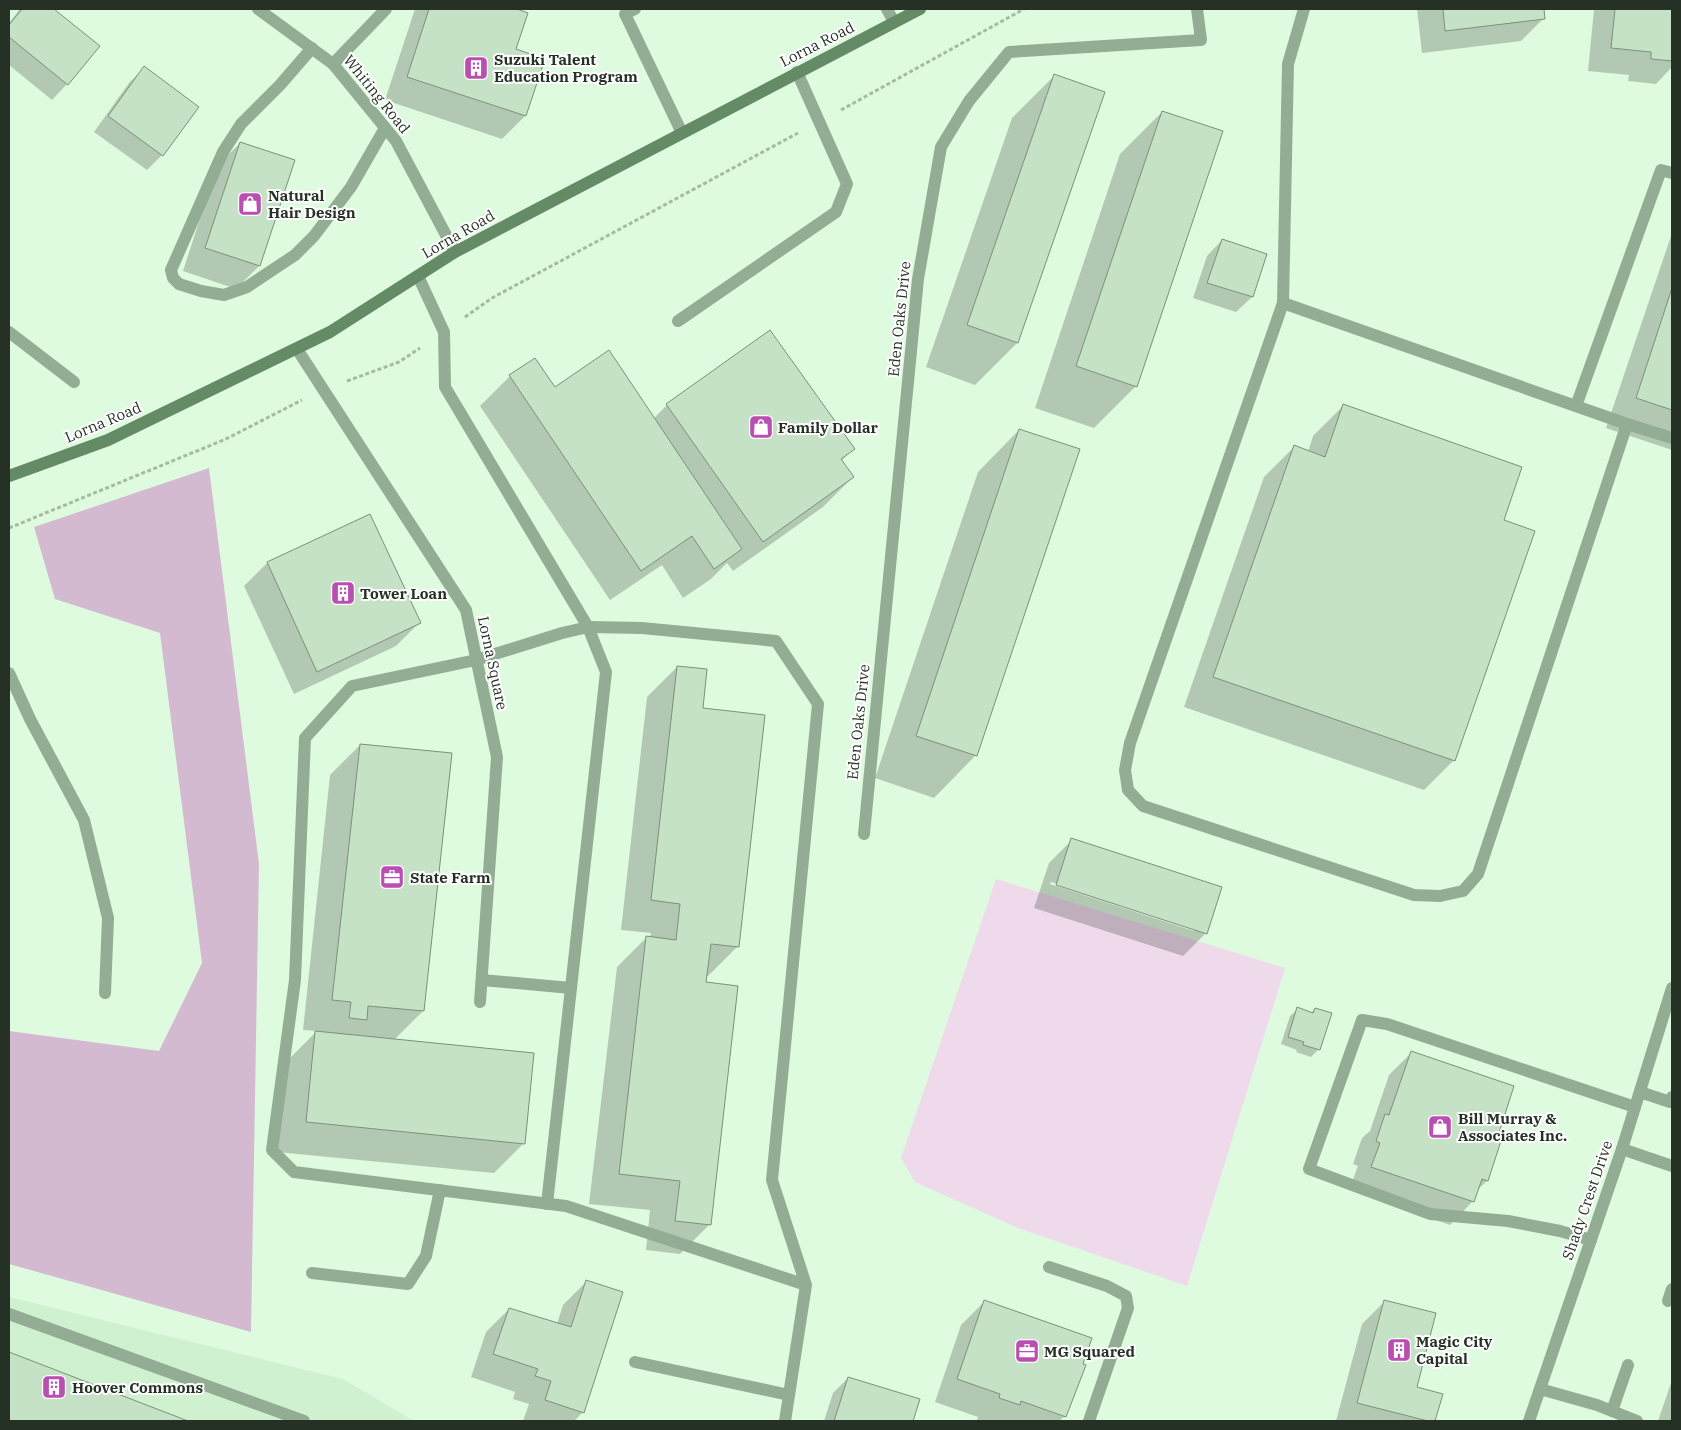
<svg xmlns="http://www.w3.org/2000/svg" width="1681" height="1430" font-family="'IBM Plex Serif',serif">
  <rect width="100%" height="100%" fill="#dffbdf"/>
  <!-- built -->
  <polygon fill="#cff1cf" points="9,1297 343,1379 414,1421 9,1421"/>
  <!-- green -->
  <polygon fill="#efdaec" points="996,879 1285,968 1187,1286 1018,1228 915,1182 901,1158"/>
  <!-- forest -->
  <polygon fill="#d4bad1" points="209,468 259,864 251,1332 9,1264 9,1031 159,1051 202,963 160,633 55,599 34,527"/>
  <!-- shadow -->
  <g fill="#0003" fill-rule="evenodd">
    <polygon points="20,9 52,9 98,46 67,84 52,100 9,65 9,23"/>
    <polygon points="415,9 513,9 527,13 514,50 543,60 525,116 502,139 385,100"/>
    <polygon points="1417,9 1543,9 1544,18 1521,41 1422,53"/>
    <polygon points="1594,9 1672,9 1672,67 1656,84 1628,81 1629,75 1588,71"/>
    <polygon points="144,68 162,155 147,170 94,132 129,83"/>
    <polygon points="1054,76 1104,93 1017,343 975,385 926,367 1012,118"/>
    <polygon points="1162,112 1136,386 1094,428 1035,408 1120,154"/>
    <polygon points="240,143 259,266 236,289 183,271 217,166"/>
    <polygon points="1672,233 1672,450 1606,428"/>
    <polygon points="1222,240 1265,254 1252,297 1236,312 1193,298 1207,256"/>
    <polygon points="535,359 555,388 653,419 667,405 853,449 841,461 853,477 823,507 733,571 727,563 711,579 683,598 662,565 610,600 480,406 510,376"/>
    <polygon points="1343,406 1502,521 1454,760 1424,790 1184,707 1264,477 1294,447 1308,452 1313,436"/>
    <polygon points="1019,430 1078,450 975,756 934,798 875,778 978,472"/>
    <polygon points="369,515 419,623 396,646 294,694 244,586 267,563"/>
    <polygon points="677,667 702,709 738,946 708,976 706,976 710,1224 680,1254 646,1250 650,1210 589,1204 617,967 647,937 650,938 651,933 621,930 647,697"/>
    <polygon points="360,745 423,1011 394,1040 524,1143 494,1173 277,1152 286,1062 317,1031 303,1030 330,775"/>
    <path d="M1072,840L1206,933L1183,956L1034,908L1049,863ZM1051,882L1194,928V931L1050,884Z"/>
    <polygon points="1298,1009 1311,1013 1315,1009 1330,1014 1318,1050 1311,1057 1296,1052 1297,1050 1281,1044 1290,1016"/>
    <polygon points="1412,1052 1495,1140 1500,1142 1487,1181 1476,1191 1472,1202 1450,1225 1349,1190 1358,1166 1353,1164 1362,1138 1370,1131 1389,1075"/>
    <polygon points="586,1282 583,1412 574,1421 523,1421 529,1404 513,1399 515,1392 471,1377 486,1332 509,1309 557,1324 563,1305"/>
    <polygon points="1385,1301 1415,1388 1441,1395 1434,1421 1336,1421 1362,1324"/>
    <polygon points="984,1302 1065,1416 1059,1421 977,1421 978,1417 935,1402 961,1325"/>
    <polygon points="9,1354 185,1421 9,1421"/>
    <polygon points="848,1378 918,1400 912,1421 824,1421 833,1393"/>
    <polygon points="1672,1380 1672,1421 1658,1421"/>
  </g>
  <!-- building -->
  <g fill="#c5e1c6" stroke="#799279">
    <polygon points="22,9 54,9 100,46 68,85 9,37 9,25"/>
    <polygon points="429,9 517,9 528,13 516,49 545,59 526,116 407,77"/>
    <polygon points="1443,9 1544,9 1545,19 1445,31"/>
    <polygon points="1615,9 1672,9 1672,61 1651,59 1651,52 1611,48"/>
    <polygon points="144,66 199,107 163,156 108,116"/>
    <polygon points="1054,74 1105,92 1018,343 967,325"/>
    <polygon points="1162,111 1223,131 1137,387 1076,366"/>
    <polygon points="240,142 295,160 260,266 205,248"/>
    <polygon points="1222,239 1267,254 1253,297 1207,283"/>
    <polygon points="1672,288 1672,410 1636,398"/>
    <polygon points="770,330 855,449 841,459 854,477 763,542 666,404"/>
    <polygon points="609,350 742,549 714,569 692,536 641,571 509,375 535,358 555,387"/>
    <polygon points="1343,404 1522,467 1504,520 1535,531 1455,761 1213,677 1294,445 1325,457"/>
    <polygon points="1019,429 1080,449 977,756 916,736"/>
    <polygon points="370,514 421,623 317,672 267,562"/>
    <polygon points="677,666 707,669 703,708 765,715 739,947 711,944 706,982 738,986 711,1225 675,1221 680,1181 619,1174 646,936 676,940 680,904 651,900"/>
    <polygon points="360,744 452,753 424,1011 368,1006 367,1020 349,1018 351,1002 332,1000"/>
    <polygon points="1071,838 1222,887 1207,934 1056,885"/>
    <polygon points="1297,1007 1313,1013 1315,1008 1332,1013 1320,1050 1303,1045 1304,1042 1288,1037"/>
    <polygon points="315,1031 534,1053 525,1144 306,1122"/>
    <polygon points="1411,1051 1514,1086 1497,1139 1501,1141 1488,1181 1482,1179 1474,1202 1371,1167 1380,1143 1376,1141 1385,1114 1389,1115"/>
    <polygon points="586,1280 623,1292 584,1413 545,1400 551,1381 535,1376 538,1369 493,1354 509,1308 571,1327"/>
    <polygon points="984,1300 1092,1338 1083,1364 1086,1365 1066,1417 1021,1401 1020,1405 999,1398 1000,1394 957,1379"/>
    <polygon points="1384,1300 1436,1313 1417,1387 1443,1394 1435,1421 1428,1421 1357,1403"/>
    <polygon points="9,1352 188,1421 9,1421"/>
    <polygon points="848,1377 920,1399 913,1421 834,1421"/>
  </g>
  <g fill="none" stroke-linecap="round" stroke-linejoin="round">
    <!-- path -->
    <g stroke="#a3baa3" stroke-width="3" stroke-dasharray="4 2.5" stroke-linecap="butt">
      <polyline points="841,110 1024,9"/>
      <polyline points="465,317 492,298 798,133"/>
      <polyline points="347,381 399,362 420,348"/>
      <polyline points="9,528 226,439 302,400"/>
    </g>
    <!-- lane -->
    <g stroke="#93ad94" stroke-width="12">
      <polyline points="635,9 625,14 682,133"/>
      <polyline points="887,9 894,22"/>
      <polyline points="312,48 280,85 241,124 223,152 171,270 173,278 179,284 201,291 224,295 247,287 295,255 314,236 351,187 385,128"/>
      <polyline points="333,64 386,9"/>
      <polyline points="418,276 444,332 445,387 588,627 606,672 571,988 482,980"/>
      <polyline points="1283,303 1627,424 1478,874 1463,891 1440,896 1414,895 1143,806 1128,790 1125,770 1130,743 1283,303 1288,64 1304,9"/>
      <polyline points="678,321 836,212 847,184 797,72"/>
      <polyline points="9,332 74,382"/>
      <polyline points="1576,406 1661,170 1672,173"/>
      <polyline points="1627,424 1672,438"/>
      <polyline points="9,673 30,719 84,820 108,918 105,993"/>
      <polyline points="1640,1092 1670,1102 1672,1097"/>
      <polyline points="1622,1149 1672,1166"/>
      <polyline points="547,1204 571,988"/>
      <polyline points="1591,1240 1560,1231 1508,1221 1430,1214 1309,1169 1362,1020 1387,1024 1635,1107"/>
      <polyline points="1049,1267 1107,1286 1126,1296 1128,1308 1089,1421"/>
      <polyline points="312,1273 408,1284 426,1256 440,1190"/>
      <polyline points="1668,1301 1672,1289"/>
      <polyline points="9,1314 304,1421"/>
      <polyline points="635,1362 789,1395"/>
      <polyline points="1540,1389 1597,1405 1637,1421"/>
      <polyline points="1612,1411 1628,1365"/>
      <polyline points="785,1421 806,1285 772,1180 818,704 776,641 642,628 588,627 562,633 476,660 352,686 305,738 295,980 272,1150 294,1172 566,1206 806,1285"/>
      <polyline points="1529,1421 1622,1149 1672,988"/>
    </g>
    <!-- street -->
    <g stroke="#93ad94" stroke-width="12">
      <polyline points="258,9 333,64 396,141 455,252"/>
      <polyline points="297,349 466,610 497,757 480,1002"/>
      <polyline points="864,834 918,279 941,147 969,101 1009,52 1201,40 1197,9"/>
    </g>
    <!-- secondary -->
    <polyline stroke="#658b66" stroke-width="12" points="9,476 108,440 330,332 455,252 920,9"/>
  </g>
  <!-- icons -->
  <defs>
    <symbol id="building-square" viewBox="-11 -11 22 22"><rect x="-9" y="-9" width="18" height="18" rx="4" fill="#b94fb1" stroke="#fff"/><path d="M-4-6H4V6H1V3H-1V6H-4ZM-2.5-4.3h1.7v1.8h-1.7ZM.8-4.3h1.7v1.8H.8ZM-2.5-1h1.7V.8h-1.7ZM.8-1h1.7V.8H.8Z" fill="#fff"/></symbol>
    <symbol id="shop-square" viewBox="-11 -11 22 22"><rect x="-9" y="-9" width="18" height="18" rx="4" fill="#b94fb1" stroke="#fff"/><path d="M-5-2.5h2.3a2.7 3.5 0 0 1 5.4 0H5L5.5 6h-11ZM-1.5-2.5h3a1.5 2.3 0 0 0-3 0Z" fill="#fff"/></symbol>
    <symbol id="office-square" viewBox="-11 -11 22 22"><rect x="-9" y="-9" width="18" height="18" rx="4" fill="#b94fb1" stroke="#fff"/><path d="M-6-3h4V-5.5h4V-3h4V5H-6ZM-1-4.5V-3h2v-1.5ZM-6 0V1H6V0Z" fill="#fff"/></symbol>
  </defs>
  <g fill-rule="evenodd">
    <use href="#building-square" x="462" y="54" width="28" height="28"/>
    <use href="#shop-square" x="236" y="190" width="28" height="28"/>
    <use href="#shop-square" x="747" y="413" width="28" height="28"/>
    <use href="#building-square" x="329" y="579" width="28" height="28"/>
    <use href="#office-square" x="378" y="863" width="28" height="28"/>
    <use href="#shop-square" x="1426" y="1113" width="28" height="28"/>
    <use href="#building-square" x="1385" y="1336" width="28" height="28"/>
    <use href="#office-square" x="1013" y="1337" width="28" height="28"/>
    <use href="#building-square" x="40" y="1373" width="28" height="28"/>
  </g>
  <g text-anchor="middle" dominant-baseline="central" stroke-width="4" stroke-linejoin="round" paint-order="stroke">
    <!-- street labels -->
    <g font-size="15" fill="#263126" stroke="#fff">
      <text transform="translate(817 44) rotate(-27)">Lorna Road</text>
      <text transform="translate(377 94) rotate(51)">Whiting Road</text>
      <text transform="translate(458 234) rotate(-30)">Lorna Road</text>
      <text transform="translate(899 319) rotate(-84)">Eden Oaks Drive</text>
      <text transform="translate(103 422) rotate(-23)">Lorna Road</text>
      <text transform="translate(493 663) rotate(78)">Lorna Square</text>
      <text transform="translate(858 722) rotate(-84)">Eden Oaks Drive</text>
      <text transform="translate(1587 1200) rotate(-71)">Shady Crest Drive</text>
    </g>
    <!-- poi labels -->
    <g font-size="15" font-weight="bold" fill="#263126" stroke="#fff" text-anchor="start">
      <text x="494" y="59">Suzuki Talent<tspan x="494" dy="17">Education Program</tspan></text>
      <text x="268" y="195">Natural<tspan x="268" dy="17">Hair Design</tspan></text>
      <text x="778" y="427">Family Dollar</text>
      <text x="360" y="593">Tower Loan</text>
      <text x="410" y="877">State Farm</text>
      <text x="1458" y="1118">Bill Murray &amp;<tspan x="1458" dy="17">Associates Inc.</tspan></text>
      <text x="1416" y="1341">Magic City<tspan x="1416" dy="17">Capital</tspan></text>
      <text x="1044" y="1351">MG Squared</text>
      <text x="72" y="1387">Hoover Commons</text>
    </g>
  </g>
  <!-- border -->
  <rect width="1681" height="1430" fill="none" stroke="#263126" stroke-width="20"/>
</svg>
